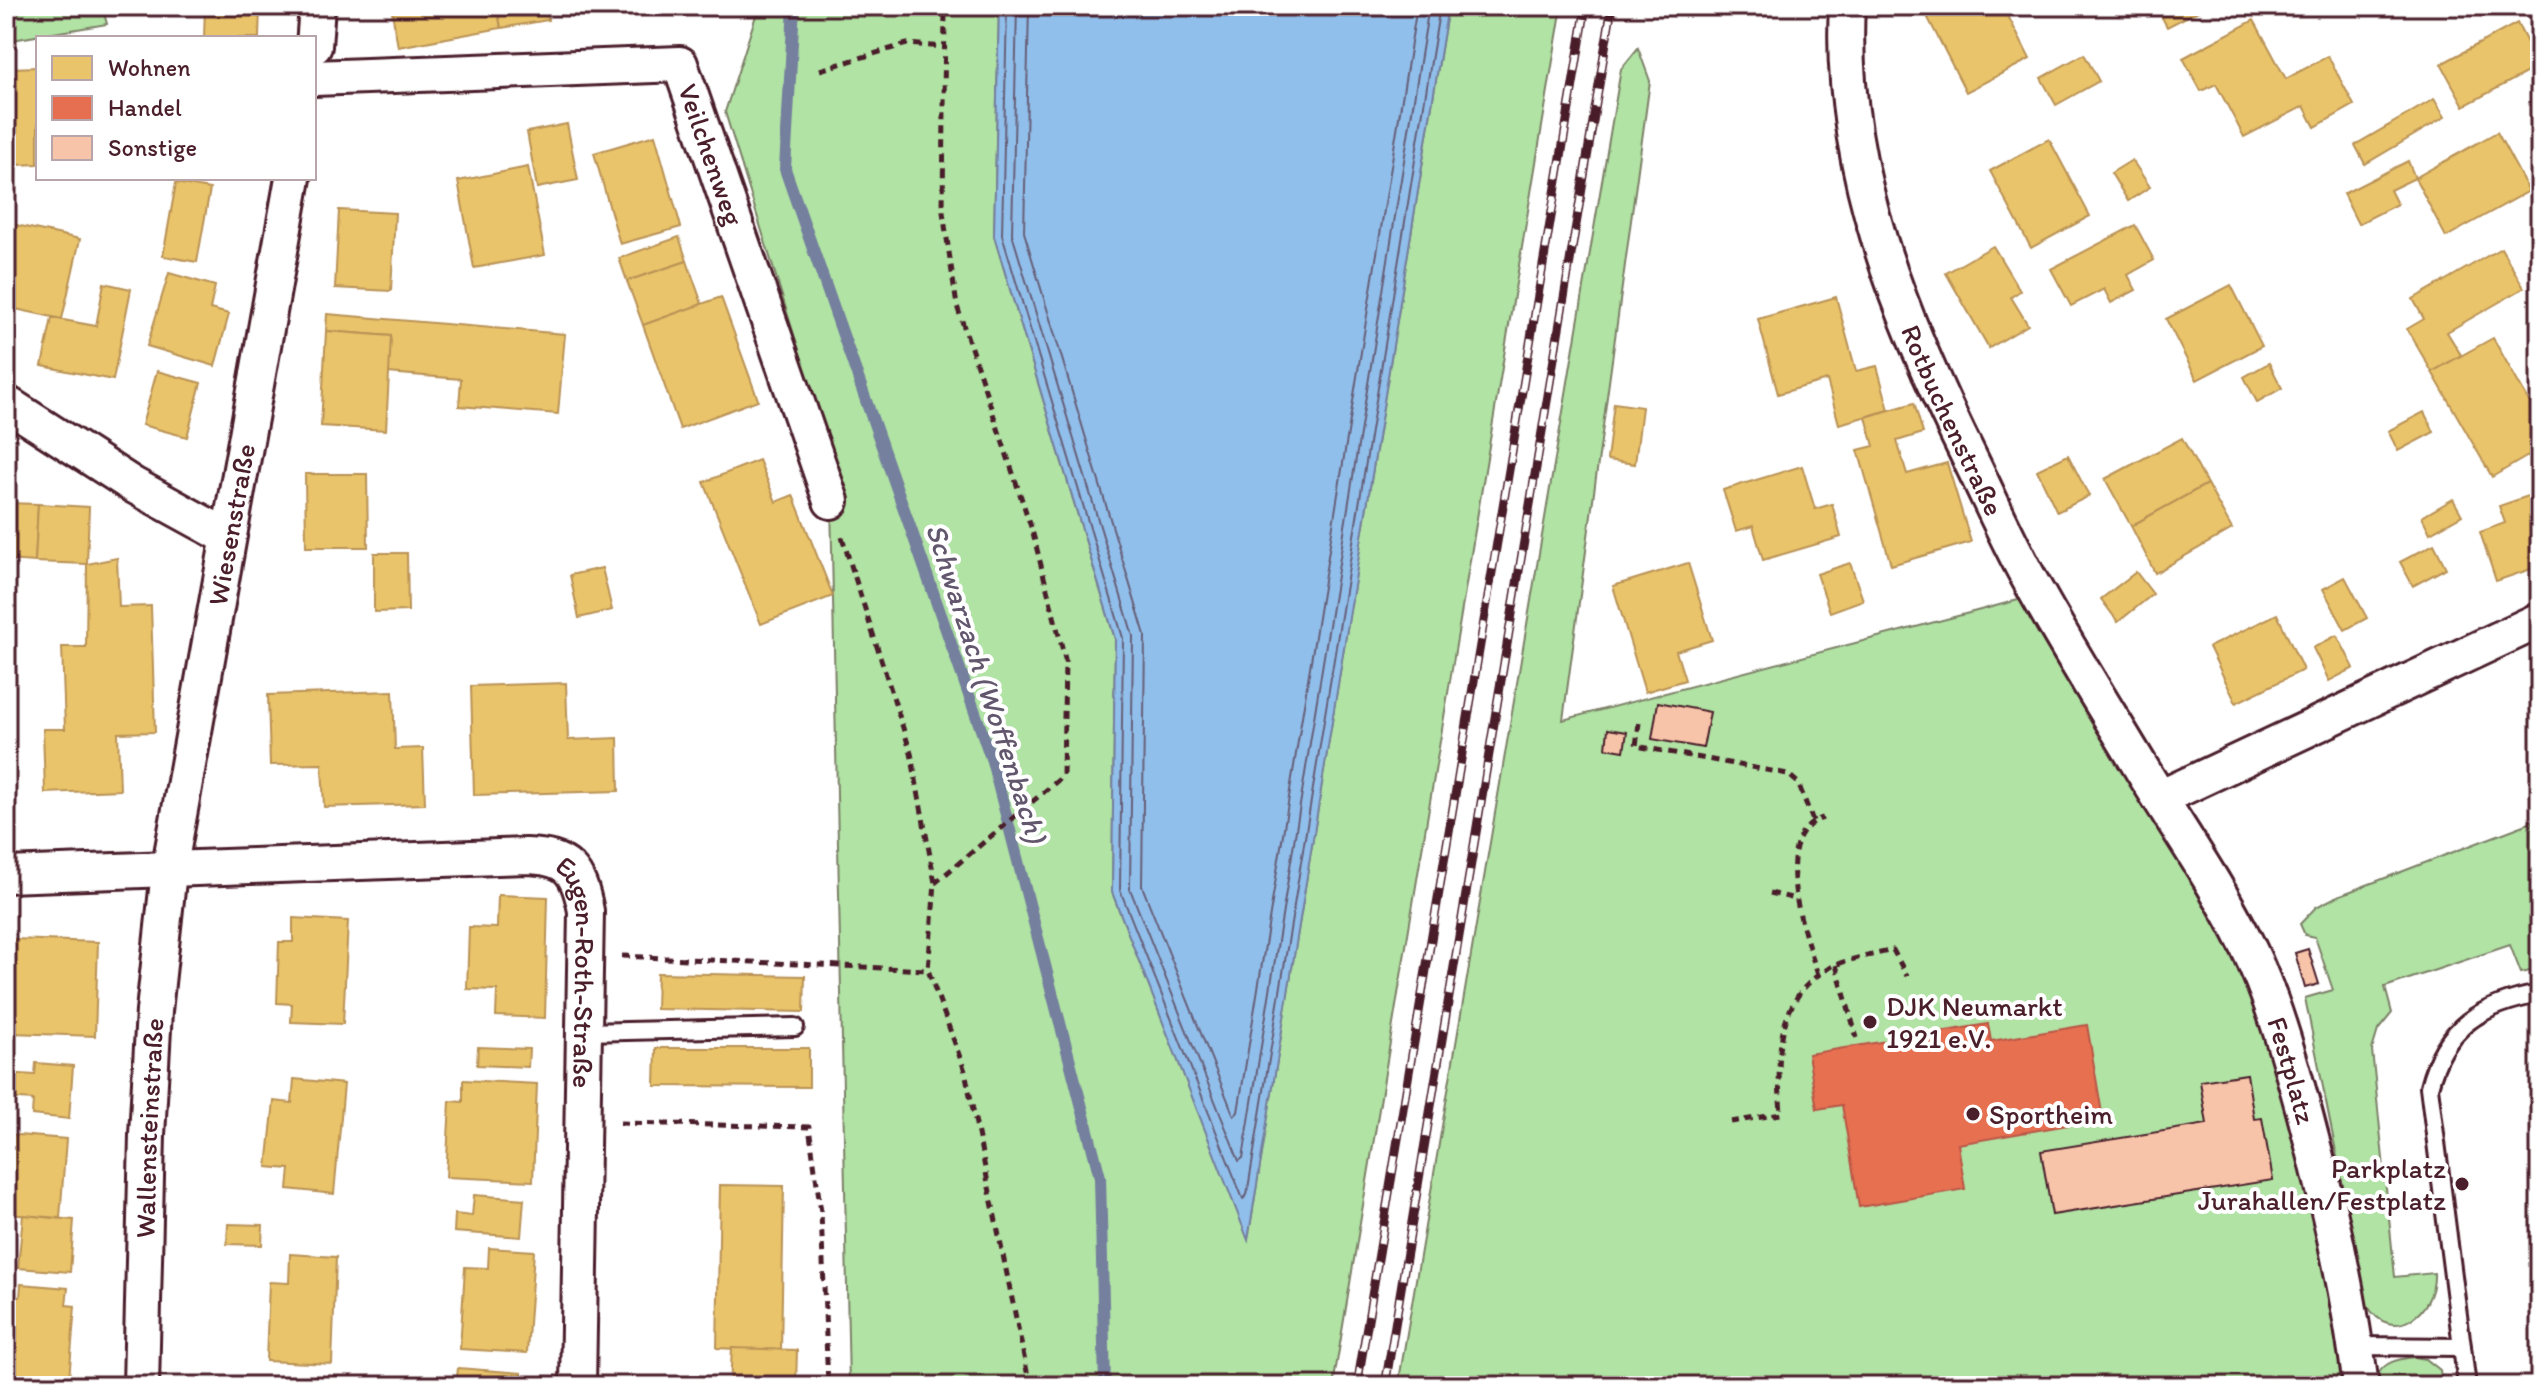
<svg xmlns="http://www.w3.org/2000/svg" width="2546" height="1392" font-family="Itim,sans-serif">
  <rect width="100%" height="100%" fill="#fff"/>
  <filter id="ink" filterUnits="userSpaceOnUse"><feTurbulence type="fractalNoise" baseFrequency=".0125" numOctaves="2"/><feDisplacementMap in="SourceGraphic" scale="16" xChannelSelector="R" yChannelSelector="G"/><feConvolveMatrix kernelMatrix="1 2 1 2 8 2 1 2 1" color-interpolation-filters="sRGB"/></filter>
  <g filter="url(#ink)">
    <!-- green -->
    <g fill="#b0e3a4" stroke="#7d8168" stroke-width="2">
      <polygon points="6,6 102,6 107,24 6,41"/>
      <polygon points="759,6 999,6 994,236 1115,639 1112,892 1248,1239 1448,6 1562,6 1333,1386 849,1386 830,451 725,112"/>
      <path d="M1638,48L1650,81L1563,720L2026,598L2240,962C2293,1099 2321,1242 2346,1386H1398L1621,69Z"/>
      <path d="M2540,819V969L2521,973L2510,945L2385,987L2392,1013L2378,1030L2372,1050L2395,1277L2434,1273C2436,1314 2391,1346 2367,1305L2305,998L2333,990L2315,937L2305,935L2300,924L2316,907L2338,896Z"/>
      <path d="M2414,1357L2426,1359L2440,1370L2442,1386H2377C2375,1364 2396,1359 2414,1357Z"/>
    </g>
    <!-- water -->
    <polygon fill="#91bfeb" stroke="#757f9e" stroke-width="2" points="999,6 1448,6 1248,1240 1112,892 1115,639 994,236"/>
    <!-- homes -->
    <g fill="#e9c46a" stroke="#b99257" stroke-width="2">
      <polygon points="205,6 260,6 259,38 204,38"/>
      <polygon points="391,6 497,6 501,28 398,47"/>
      <polygon points="497,6 545,6 548,20 501,28"/>
      <polygon points="1938,6 2003,6 2030,59 1966,92 1926,14"/>
      <polygon points="2156,6 2201,6 2202,9 2167,27"/>
      <polygon points="2254,20 2286,79 2328,56 2354,105 2315,127 2304,106 2244,137 2216,84 2201,91 2183,58"/>
      <polygon points="2517,23 2539,66 2464,106 2441,64"/>
      <polygon points="2084,54 2099,81 2056,105 2041,78"/>
      <polygon points="38,67 38,164 16,165 10,68"/>
      <polygon points="2434,99 2445,117 2365,164 2355,145"/>
      <polygon points="567,124 578,180 537,188 527,132"/>
      <polygon points="2497,132 2529,191 2446,237 2415,178"/>
      <polygon points="655,135 681,227 620,244 594,153"/>
      <polygon points="2049,139 2090,216 2031,248 1990,171"/>
      <polygon points="2132,160 2150,187 2128,201 2111,173"/>
      <polygon points="2408,161 2415,178 2390,190 2397,204 2358,224 2343,194"/>
      <polygon points="528,167 545,255 474,268 458,181"/>
      <polygon points="176,183 210,189 197,262 163,256"/>
      <polygon points="339,210 395,213 391,291 335,288"/>
      <polygon points="7,223 80,239 62,319 6,307"/>
      <polygon points="2135,225 2154,260 2128,275 2136,290 2111,303 2104,289 2071,306 2051,269"/>
      <polygon points="679,237 687,261 627,281 619,258"/>
      <polygon points="1993,246 2020,291 2011,297 2028,325 1989,348 1946,273"/>
      <polygon points="2501,248 2524,288 2447,332 2461,355 2432,372 2407,329 2424,319 2413,299"/>
      <polygon points="687,261 702,304 643,325 627,281"/>
      <polygon points="169,273 215,286 210,309 229,314 215,366 147,346"/>
      <polygon points="104,283 131,289 113,380 42,366 52,318 96,326"/>
      <polygon points="2231,285 2262,346 2197,380 2166,319"/>
      <polygon points="721,297 758,400 680,429 643,325"/>
      <polygon points="1836,297 1856,371 1877,366 1889,410 1839,424 1827,380 1778,394 1758,319"/>
      <polygon points="327,314 565,334 558,414 459,406 461,379 388,373 391,336 326,331"/>
      <polygon points="326,331 391,336 386,430 321,426"/>
      <polygon points="2493,338 2540,421 2540,449 2492,477 2432,372"/>
      <polygon points="2269,363 2282,388 2257,402 2244,377"/>
      <polygon points="157,371 201,383 187,437 142,425"/>
      <polygon points="1614,403 1642,407 1635,464 1607,460"/>
      <polygon points="1914,403 1923,433 1897,441 1907,474 1947,463 1971,542 1891,565 1858,450 1874,446 1866,417"/>
      <polygon points="2424,412 2434,432 2398,451 2388,431"/>
      <polygon points="2182,438 2207,484 2131,526 2105,479"/>
      <polygon points="2068,455 2089,496 2057,512 2037,470"/>
      <polygon points="759,460 776,502 793,495 833,596 761,624 704,482"/>
      <polygon points="1802,466 1815,509 1832,504 1841,537 1763,560 1753,526 1736,531 1723,490"/>
      <polygon points="305,474 367,474 368,547 306,547"/>
      <polygon points="2207,484 2232,529 2155,573 2131,526"/>
      <polygon points="2540,492 2540,566 2496,581 2480,532 2505,523 2499,506"/>
      <polygon points="2453,499 2462,515 2430,533 2422,517"/>
      <polygon points="6,503 38,504 35,562 6,560"/>
      <polygon points="38,504 89,507 87,564 35,562"/>
      <polygon points="2434,544 2446,568 2413,586 2400,562"/>
      <polygon points="374,553 407,553 408,611 374,612"/>
      <polygon points="117,558 119,607 151,606 155,732 118,733 120,790 45,793 43,729 65,729 62,647 86,647 87,564"/>
      <polygon points="1688,563 1712,640 1676,651 1685,680 1645,692 1613,586"/>
      <polygon points="1850,563 1863,600 1830,612 1817,574"/>
      <polygon points="602,568 612,610 579,618 570,575"/>
      <polygon points="2136,572 2153,594 2118,622 2101,599"/>
      <polygon points="2345,577 2367,618 2345,630 2323,589"/>
      <polygon points="2277,614 2303,670 2236,703 2209,647"/>
      <polygon points="2337,635 2354,668 2329,681 2313,648"/>
      <polygon points="566,683 568,740 618,738 619,791 474,795 471,686"/>
      <polygon points="393,691 395,749 423,748 425,804 324,807 322,764 270,765 268,695"/>
      <polygon points="498,895 548,897 545,1018 496,1016 497,990 467,989 469,927 497,928"/>
      <polygon points="293,918 348,921 343,1024 291,1022 292,1004 277,1003 279,942 293,942"/>
      <polygon points="13,939 98,942 95,1036 11,1033"/>
      <polygon points="657,973 805,976 804,1012 656,1009"/>
      <polygon points="478,1047 529,1049 528,1067 477,1065"/>
      <polygon points="656,1048 809,1048 809,1087 655,1086"/>
      <polygon points="36,1063 73,1066 69,1119 32,1115 33,1100 6,1098 6,1073 35,1075"/>
      <polygon points="294,1079 344,1084 334,1194 288,1189 290,1169 267,1167 274,1101 292,1103"/>
      <polygon points="463,1080 537,1084 533,1181 446,1177 450,1101 463,1102"/>
      <polygon points="6,1134 66,1139 60,1218 6,1214"/>
      <polygon points="720,1185 784,1186 781,1351 717,1348"/>
      <polygon points="474,1195 524,1199 521,1237 454,1232 455,1214 472,1216"/>
      <polygon points="23,1215 74,1220 70,1272 18,1268"/>
      <polygon points="228,1224 263,1225 262,1245 227,1244"/>
      <polygon points="489,1248 534,1251 527,1353 460,1349 465,1267 488,1268"/>
      <polygon points="290,1254 336,1257 332,1364 266,1361 269,1282 289,1283"/>
      <polygon points="21,1284 68,1288 66,1305 75,1306 69,1380 6,1375 6,1296 20,1297"/>
      <polygon points="732,1348 797,1350 796,1386 730,1386"/>
      <polygon points="458,1368 522,1373 521,1386 456,1386"/>
    </g>
    <!-- shops -->
    <polygon fill="#e76f51" stroke="#b85746" stroke-width="2" points="1988,1024 1991,1041 2087,1025 2103,1119 1958,1144 1965,1189 1859,1207 1842,1105 1817,1109 1808,1054"/>
    <g fill="none" stroke-linecap="round" stroke-linejoin="round">
      <!-- shore -->
      <g stroke="#665f78" stroke-width="2">
        <polyline points="1007,6 1002,235 1123,638 1120,890 1243,1199 1247,1195 1440,6"/>
        <polyline points="1017,6 1012,234 1133,636 1130,889 1239,1161 1243,1158 1429,6"/>
        <polyline points="1029,6 1024,232 1145,635 1142,886 1234,1116 1238,1112 1417,6"/>
      </g>
      <!-- stream -->
      <polyline stroke="#757f9e" stroke-width="12" points="794,6 785,169 992,761 1100,1177 1105,1386"/>
    </g>
    <!-- building -->
    <g fill="#f8c4a9" stroke="#4a1f2b" stroke-width="2">
      <polygon points="1658,702 1710,712 1703,748 1652,739"/>
      <polygon points="1608,729 1627,732 1624,751 1606,748"/>
      <polygon points="2308,949 2319,984 2305,988 2295,953"/>
      <polygon points="2247,1074 2254,1119 2262,1118 2273,1180 2052,1215 2041,1151 2207,1124 2200,1081"/>
    </g>
    <g fill="none" stroke-linecap="round" stroke-linejoin="round">
      <defs>
        <g id="service">
          <polyline points="585,1032 795,1027"/>
          <polyline points="2356,1346 2462,1347"/>
          <path d="M2467,1386L2429,1087C2444,1027 2481,1004 2540,994"/>
        </g>
        <g id="minor">
          <path id="s1" d="M1847,6C1838,167 1902,322 1972,463C1993,506 2012,550 2036,591C2070,652 2107,711 2143,771C2178,829 2217,884 2247,945C2273,998 2289,1057 2305,1115C2329,1204 2349,1294 2361,1386"/>
          <polyline points="314,46 317,6"/>
          <path id="s2" d="M314,78L680,64L831,501"/>
          <polyline points="6,403 133,485 228,537"/>
          <polyline points="2160,798 2540,620"/>
          <path id="s3" d="M6,875L526,856C568,857 578,870 586,911L578,1386"/>
          <path id="s4" d="M141,1386L147,1135L154,1011L169,871L293,178"/>
        </g>
      </defs>
      <!-- service casing -->
      <use href="#service" stroke="#4a1f2b" stroke-width="22"/>
      <!-- minor casing -->
      <use href="#minor" stroke="#4a1f2b" stroke-width="40"/>
      <!-- path -->
      <g stroke="#4a1f2b" stroke-width="5" stroke-dasharray="8 6" stroke-linecap="butt">
        <polyline points="820,70 907,44 945,47"/>
        <polyline points="842,537 911,753 935,883 928,970 965,1071 1030,1386"/>
        <polyline points="1639,723 1636,746 1788,774 1798,783 1813,821"/>
        <polyline points="935,883 1063,776 1065,659 1032,530 957,306 943,212 945,6"/>
        <polyline points="1770,893 1796,899"/>
        <polyline points="622,956 928,970"/>
        <polyline points="1836,965 1857,1038"/>
        <path d="M1818,975C1806,937 1767,836 1823,818"/>
        <path d="M1731,1122L1781,1114C1777,1057 1774,996 1833,966C1851,958 1874,955 1893,950L1907,976"/>
        <polyline points="620,1123 809,1127 821,1212 828,1386"/>
      </g>
      <!-- service -->
      <use href="#service" stroke="#fff" stroke-width="16"/>
      <!-- minor -->
      <use href="#minor" stroke="#fff" stroke-width="34"/>
      <defs>
        <g id="rail">
          <polyline points="1357,1386 1586,6"/>
          <polyline points="1385,1386 1612,6"/>
        </g>
      </defs>
      <!-- rail casing -->
      <use href="#rail" stroke="#4a1f2b" stroke-width="9"/>
      <!-- rail -->
      <use href="#rail" stroke="#fff" stroke-width="6" stroke-dasharray="18" stroke-linecap="butt"/>
    </g>
  </g>
  <!-- markers -->
  <g fill="#4a1f2b" stroke="#fff" stroke-width="3">
    <circle cx="1870" cy="1022" r="8"/>
    <circle cx="1973" cy="1114" r="8"/>
    <circle cx="2462" cy="1184" r="8"/>
  </g>
  <g text-anchor="middle" dominant-baseline="central" stroke-width="8" stroke-linejoin="round" paint-order="stroke">
    <!-- street labels -->
    <g font-size="28" fill="#4a1f2b" stroke="#fff">
      <text stroke="none"><textPath href="#s2" startOffset="462">Veilchenweg</textPath></text>
      <text stroke="none"><textPath href="#s1" startOffset="432">Rotbuchenstraße</textPath></text>
      <text stroke="none"><textPath href="#s4" startOffset="868">Wiesenstraße</textPath></text>
      <text stroke="none"><textPath href="#s3" startOffset="672">Eugen-Roth-Straße</textPath></text>
      <text stroke="none"><textPath href="#s1" startOffset="1168">Festplatz</textPath></text>
      <text stroke="none"><textPath href="#s4" startOffset="258">Wallensteinstraße</textPath></text>
    </g>
    <!-- poi labels -->
    <g font-size="28" fill="#4a1f2b" stroke="#fff" text-anchor="start">
      <text x="1886" y="1006">DJK Neumarkt<tspan x="1886" dy="32">1921 e.V.</tspan></text>
      <text x="1989" y="1114">Sportheim</text>
      <text x="2446" y="1168" text-anchor="end">Parkplatz<tspan x="2446" dy="32">Jurahallen/Festplatz</tspan></text>
    </g>
    <!-- water labels -->
    <g font-size="30" font-style="italic" fill="#63576e" stroke="#fff">
      <text transform="translate(987 683) rotate(72)">Schwarzach (Woffenbach)</text>
    </g>
  </g>
  <!-- margin -->
  <rect width="2546" height="1392" fill="none" stroke="#fff" stroke-width="32"/>
  <rect x="16" y="16" width="2514" height="1360" fill="none" stroke="#4a1f2b" stroke-width="3" filter="url(#ink)"/>
  <!-- legend -->
  <rect x="36" y="36" width="280" height="144" fill="#ffffff" stroke="#b7a5aa" stroke-width="2"/>
  <rect x="52" y="56" width="40" height="24" fill="#e9c46a" stroke="#b7a5aa" stroke-width="2"/>
  <text x="108" y="76" font-size="24" fill="#4a1f2b">Wohnen</text>
  <rect x="52" y="96" width="40" height="24" fill="#e76f51" stroke="#b7a5aa" stroke-width="2"/>
  <text x="108" y="116" font-size="24" fill="#4a1f2b">Handel</text>
  <rect x="52" y="136" width="40" height="24" fill="#f8c4a9" stroke="#b7a5aa" stroke-width="2"/>
  <text x="108" y="156" font-size="24" fill="#4a1f2b">Sonstige</text>
</svg>
